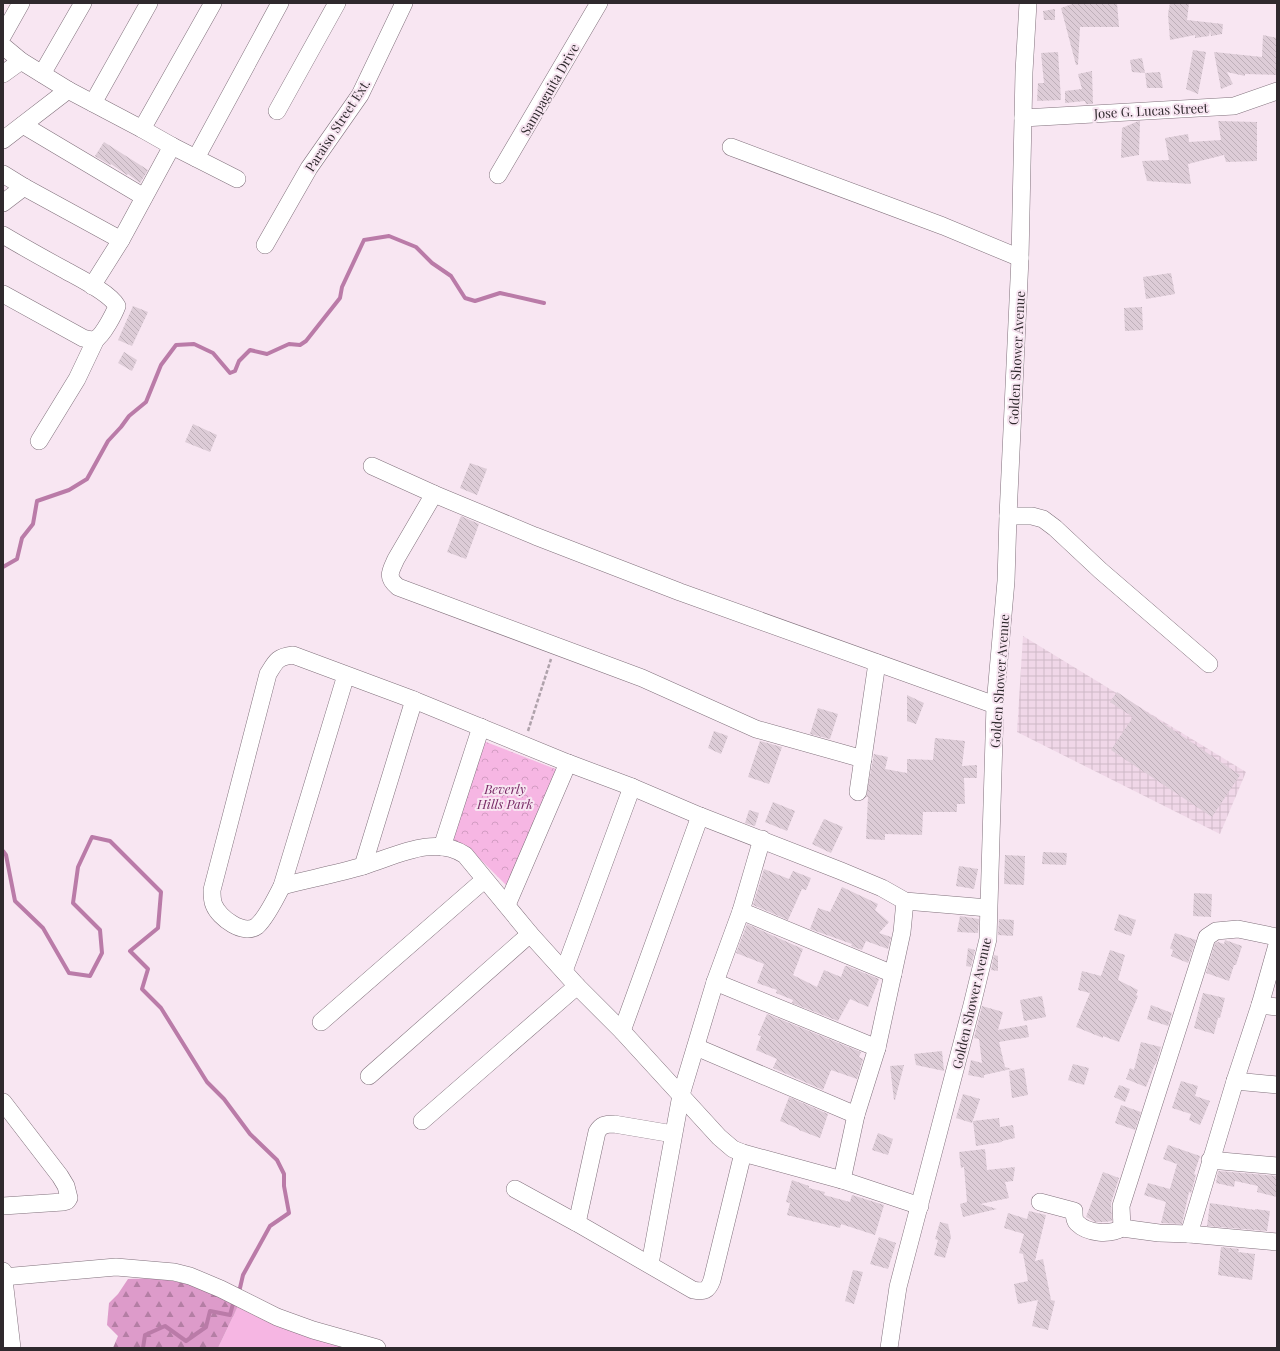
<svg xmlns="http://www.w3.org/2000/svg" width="1280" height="1351" font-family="'Playfair Display',serif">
  <defs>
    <pattern id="industrial-grid" width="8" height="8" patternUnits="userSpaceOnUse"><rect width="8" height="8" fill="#f0d7e8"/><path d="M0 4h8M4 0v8" fill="none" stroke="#ceb9c7"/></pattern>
    <pattern id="forest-firs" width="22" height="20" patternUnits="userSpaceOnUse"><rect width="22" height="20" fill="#dd9bca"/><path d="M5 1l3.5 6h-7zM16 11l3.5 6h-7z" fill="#b47ea4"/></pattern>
    <pattern id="park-crowns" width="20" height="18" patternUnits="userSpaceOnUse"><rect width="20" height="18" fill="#f6b6e3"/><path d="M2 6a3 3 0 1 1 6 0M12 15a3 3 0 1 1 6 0" fill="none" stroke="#d39cc3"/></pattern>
    <pattern id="building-back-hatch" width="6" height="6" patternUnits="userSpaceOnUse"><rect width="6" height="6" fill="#ddccd7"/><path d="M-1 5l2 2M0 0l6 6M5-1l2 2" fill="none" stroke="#beafb9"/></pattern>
  </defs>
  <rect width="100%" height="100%" fill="#f8e6f2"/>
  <!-- industrial -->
  <polygon fill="url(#industrial-grid)" points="1023,636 1246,772 1220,834 1017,732"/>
  <!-- grass -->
  <polygon fill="#f6b6e3" points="238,1306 282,1328 345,1348 218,1348"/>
  <!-- forest -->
  <polygon fill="url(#forest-firs)" points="158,1278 193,1285 238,1306 218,1348 113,1348 118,1336 107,1325 109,1303 118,1294 128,1279"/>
  <!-- park -->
  <polygon fill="url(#park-crowns)" points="481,740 558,770 510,889 483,862 468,849 446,846"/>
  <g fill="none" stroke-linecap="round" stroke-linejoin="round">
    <!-- stream -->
    <g stroke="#ba7ba8" stroke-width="4">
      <polyline points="3,567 17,559 22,538 33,524 37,501 69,490 87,479 108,441 121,427 129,416 146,402 161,365 176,345 194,344 213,353 230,373 235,371 239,361 250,350 267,354 289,344 300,345 306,341 340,298 342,287 364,240 389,236 416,247 432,263 451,276 465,298 475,301 500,293 544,303"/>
      <polyline points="3,851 6,855 15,901 43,928 69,973 90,976 102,953 100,930 73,903 78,867 92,837 110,841 161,892 158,928 130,951 148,969 142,989 161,1008 207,1082 224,1099 250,1134 277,1160 284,1174 284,1186 289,1213 270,1226 243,1275 240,1288 237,1293"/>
      <polyline points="143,1348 145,1335 165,1326 186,1341 206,1327 210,1311 230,1315 234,1300"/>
    </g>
  </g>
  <!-- building -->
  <g fill="url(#building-back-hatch)">
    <polygon points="1075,3 1117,3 1119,27 1080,27 1078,65 1076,65 1061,8"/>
    <polygon points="1170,3 1189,3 1187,20 1223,24 1222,34 1211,36 1210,30 1209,36 1195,38 1195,35 1170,40 1168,14"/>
    <polygon points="1055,9 1055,20 1044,20 1043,11"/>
    <polygon points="1263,35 1277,38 1277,75 1245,74 1245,76 1227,72 1233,84 1221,89 1214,52 1262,57"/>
    <polygon points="1193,50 1206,52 1198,94 1186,89"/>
    <polygon points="1058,52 1061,100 1037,101 1038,83 1044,83 1041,53"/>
    <polygon points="1142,58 1145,73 1132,72 1130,60"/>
    <polygon points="1092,71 1093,104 1086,104 1085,101 1065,103 1065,91 1082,89 1078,74"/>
    <polygon points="1160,72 1163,88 1147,88 1145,73"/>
    <polygon points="1140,121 1139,155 1121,158 1122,128 1136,122"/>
    <polygon points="1218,121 1257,122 1257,161 1226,162 1224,155 1188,164 1191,184 1147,181 1142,161 1169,160 1165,138 1188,134 1189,142 1221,140"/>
    <polygon points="104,142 148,170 140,183 128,174 127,175 111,164 110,165 95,156"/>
    <polygon points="1171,273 1175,294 1146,299 1143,277"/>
    <polygon points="133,306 148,312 132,346 118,340"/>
    <polygon points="1142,307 1143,330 1125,331 1124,308"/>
    <polygon points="124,352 137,360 132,371 118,363"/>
    <polygon points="193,424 217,435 210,452 185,442"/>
    <polygon points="470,463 487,469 477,495 460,488"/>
    <polygon points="461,516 479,524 466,559 447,552"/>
    <polygon points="1117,692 1240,775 1212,817 1111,750 1133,717 1110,702"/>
    <polygon points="907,695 924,703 916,724 907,721"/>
    <polygon points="818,708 838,714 830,739 810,734"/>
    <polygon points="714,731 728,736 721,754 708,748"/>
    <polygon points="935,738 965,741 962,766 977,765 977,778 964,778 965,804 957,804 957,812 923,812 922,835 885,834 885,840 866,839 868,797 866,797 874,754 888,757 885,769 907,773 907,759 933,760"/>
    <polygon points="760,741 782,747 769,784 748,777"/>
    <polygon points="773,802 795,811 787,831 765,822"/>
    <polygon points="749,810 759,813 755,826 745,823"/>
    <polygon points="824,819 843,827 831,853 812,844"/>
    <polygon points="1043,852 1067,853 1066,865 1042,864"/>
    <polygon points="1005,855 1025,856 1024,885 1004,884"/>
    <polygon points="959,866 978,869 974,889 956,886"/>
    <polygon points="764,869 789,879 793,871 811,878 806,890 802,889 788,920 753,905"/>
    <polygon points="842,887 878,904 875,910 889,922 879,933 891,937 888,949 866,941 862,950 851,946 852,944 810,929 818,908 830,912"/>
    <polygon points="1194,893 1212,894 1211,917 1193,916"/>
    <polygon points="1119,914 1136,920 1131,936 1114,930"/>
    <polygon points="960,916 979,919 978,933 957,932"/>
    <polygon points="999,919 1014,920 1013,936 998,935"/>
    <polygon points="747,924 803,949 793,975 817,987 824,970 841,977 845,966 847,966 879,979 868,1007 850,999 838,1021 792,1003 793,1000 776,993 777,990 757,983 764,964 736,953"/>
    <polygon points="1175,933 1196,940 1188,963 1171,956 1173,950 1170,948"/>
    <polygon points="1225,940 1242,946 1236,965 1234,965 1229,981 1206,973 1215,943 1218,942 1224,944"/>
    <polygon points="968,948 975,950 971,967 966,966"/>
    <polygon points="1110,950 1125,955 1118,980 1138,990 1136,995 1138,996 1119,1042 1103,1036 1103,1038 1076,1027 1090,993 1078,990 1082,971 1101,976"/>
    <polygon points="994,955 998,956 998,971 991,970"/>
    <polygon points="1203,993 1225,998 1220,1018 1218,1018 1214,1034 1194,1028"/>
    <polygon points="1042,996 1046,1017 1024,1021 1020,1000"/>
    <polygon points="1151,1005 1172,1013 1168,1026 1147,1019"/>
    <polygon points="982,1006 1003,1012 998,1030 1027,1025 1029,1037 999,1042 1005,1067 1011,1069 984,1075 984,1078 968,1075 971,1060 982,1063 979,1039 974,1038"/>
    <polygon points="767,1014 861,1052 859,1057 863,1059 857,1079 831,1070 823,1090 773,1068 777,1059 756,1050 761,1036 758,1035"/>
    <polygon points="1141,1042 1161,1047 1156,1064 1155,1064 1146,1087 1126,1079 1130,1068 1134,1070"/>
    <polygon points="942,1051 944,1071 916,1065 914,1054"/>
    <polygon points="1073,1064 1089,1068 1084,1085 1068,1080"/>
    <polygon points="904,1065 895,1100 894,1100 890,1066"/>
    <polygon points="1024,1068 1028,1095 1012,1098 1009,1071"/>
    <polygon points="1181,1081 1198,1086 1195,1096 1210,1101 1200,1125 1189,1120 1191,1114 1172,1108"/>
    <polygon points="1119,1085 1130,1089 1125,1102 1114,1097"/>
    <polygon points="963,1094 980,1099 972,1123 956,1118"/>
    <polygon points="789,1097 828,1114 820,1138 799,1130 799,1129 780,1121"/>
    <polygon points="1121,1105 1141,1112 1135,1130 1115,1123"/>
    <polygon points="999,1118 1000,1127 1013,1125 1015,1138 1002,1141 1002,1142 976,1146 973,1121"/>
    <polygon points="878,1133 893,1139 888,1155 872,1150"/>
    <polygon points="1168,1145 1200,1156 1194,1174 1196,1175 1191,1193 1189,1192 1182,1224 1161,1223 1166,1202 1144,1195 1148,1183 1170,1189 1177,1164 1163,1159"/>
    <polygon points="985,1149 987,1170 1015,1167 1013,1181 1005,1182 1009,1198 980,1204 997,1209 963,1217 960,1204 967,1202 964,1167 961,1168 959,1152"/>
    <polygon points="1218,1171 1277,1176 1277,1197 1257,1192 1258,1186 1235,1181 1234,1187 1216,1183"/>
    <polygon points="1103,1172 1119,1178 1111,1203 1112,1221 1105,1222 1095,1222 1086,1217"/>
    <polygon points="792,1180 809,1186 809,1188 825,1192 824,1195 850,1202 852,1195 884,1205 875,1235 841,1224 840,1228 787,1215 790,1203 786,1202"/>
    <polygon points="1210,1203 1255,1210 1255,1209 1270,1211 1267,1231 1207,1226"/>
    <polygon points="1029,1211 1046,1215 1035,1261 1043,1259 1051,1300 1055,1301 1048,1330 1032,1326 1038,1300 1018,1304 1014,1284 1028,1281 1023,1254 1019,1253 1024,1234 1004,1228 1008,1213 1027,1219"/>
    <polygon points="940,1222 948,1224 951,1237 945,1258 934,1255 938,1240 935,1239"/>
    <polygon points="879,1237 896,1243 888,1269 870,1264"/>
    <polygon points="1221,1247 1239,1249 1238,1252 1255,1254 1252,1280 1218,1275"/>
    <polygon points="853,1270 863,1272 854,1304 845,1301"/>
  </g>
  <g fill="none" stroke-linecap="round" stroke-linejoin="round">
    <defs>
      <g id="minor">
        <polyline points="3,35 21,3"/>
        <polyline points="3,46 21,61 68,90 142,129 172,146 237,179"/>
        <polyline points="3,74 21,61"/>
        <polyline points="42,74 83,3"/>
        <polyline points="93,103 149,3"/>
        <polyline points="277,111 337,3"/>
        <polyline points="1023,118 1234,106 1277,91"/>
        <polyline points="23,125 144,197"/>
        <polyline points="142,129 213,3"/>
        <polyline points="3,140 68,90"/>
        <polyline points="731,147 943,226 1020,258"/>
        <polyline points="196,158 280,3"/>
        <polyline points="3,174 24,187 121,240"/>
        <polyline points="498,175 599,3"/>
        <polyline points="3,203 24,187"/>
        <path d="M3,235C23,247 43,258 63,269C77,277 109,292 117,306C114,314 103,335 96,339C91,341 87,339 83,338L3,294"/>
        <polyline points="265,245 309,168 360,95 404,3"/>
        <polyline points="92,286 121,240 172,146"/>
        <polyline points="39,441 77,379 96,339"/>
        <polyline points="372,466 434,494 535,536 680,592 995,705"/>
        <path d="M434,494L396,559C390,572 386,577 398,587L642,678L756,729L863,759"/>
        <polyline points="1008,516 1032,516 1043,519 1055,528 1101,571 1209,664"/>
        <path d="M346,675L282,886C277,896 265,919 257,926C244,936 219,918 214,905C212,901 212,895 212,890L268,674C276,661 277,657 293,655L414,700L568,763L632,787L700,816L841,871L882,888L905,901L988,908"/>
        <polyline points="858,792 877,663"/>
        <polyline points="442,847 481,727"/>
        <polyline points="363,866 414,700"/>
        <path d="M282,886C309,879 336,874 363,866C394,857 434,834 465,855L530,934L577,986L622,1031L719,1137L733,1149L743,1153L842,1180L920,1206"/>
        <polyline points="507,905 568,763"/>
        <polyline points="741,911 893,974"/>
        <polyline points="1277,937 1238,929 1216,931 1207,937 1121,1206 1122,1228 1159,1233 1189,1234 1277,1242"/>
        <polyline points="564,971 632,787"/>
        <polyline points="715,982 877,1048"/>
        <polyline points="1260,1005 1277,1007"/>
        <polyline points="321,1022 484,880"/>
        <polyline points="622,1031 700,816"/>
        <polyline points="696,1047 856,1115"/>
        <polyline points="369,1076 530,934"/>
        <polyline points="1235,1081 1277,1085"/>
        <polyline points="3,1102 60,1176 66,1186 69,1198 67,1201 63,1202 3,1206"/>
        <polyline points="422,1121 577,986"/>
        <polyline points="1210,1160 1277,1166"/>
        <polyline points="842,1180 856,1115 877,1048 902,932 905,901"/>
        <path d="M515,1189L577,1223L693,1290C704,1292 708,1291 712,1280L743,1153"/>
        <path d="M1040,1202L1074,1211C1074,1215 1074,1220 1077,1223C1088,1234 1110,1235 1122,1228"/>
        <path d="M577,1223L597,1132C601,1125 605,1124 614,1124L673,1134"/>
        <polyline points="1189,1234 1235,1081 1260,1005 1277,945"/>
        <polyline points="650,1264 681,1095 715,982 741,911 762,839"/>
        <polyline points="3,1271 12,1348"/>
        <polyline points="3,1277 116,1267 174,1272 190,1276 221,1289 277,1317 313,1330 377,1348"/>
        <polyline points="889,1348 898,1287 905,1260 972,1005 988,939 995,705 1006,581 1008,516 1020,258 1024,72 1028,3"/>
      </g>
    </defs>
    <!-- minor casing -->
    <use href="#minor" stroke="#81717c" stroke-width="18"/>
    <!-- path -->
    <polyline stroke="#afa2ab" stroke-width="2.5" stroke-dasharray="4 2" stroke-linecap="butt" points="528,731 551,659"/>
    <!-- minor -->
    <use href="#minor" stroke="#fff" stroke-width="17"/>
  </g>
  <g text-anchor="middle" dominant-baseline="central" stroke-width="4" stroke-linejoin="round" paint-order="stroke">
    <!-- street labels -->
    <g font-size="13" fill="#2f292d" stroke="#f8e6f2">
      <text transform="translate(549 89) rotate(-60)">Sampaguita Drive</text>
      <text transform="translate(1151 110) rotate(-3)">Jose G. Lucas Street</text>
      <text transform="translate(337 125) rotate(-57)">Paraiso Street Ext.</text>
      <text transform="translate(1016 358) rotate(-87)">Golden Shower Avenue</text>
      <text transform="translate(999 681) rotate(-86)">Golden Shower Avenue</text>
      <text transform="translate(971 1003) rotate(-77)">Golden Shower Avenue</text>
    </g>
    <!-- park labels -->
    <g font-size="13" font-style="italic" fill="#782b66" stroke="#f8e6f2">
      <text x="505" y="788">Beverly<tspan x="505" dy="15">Hills Park</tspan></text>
    </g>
  </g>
  <!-- border -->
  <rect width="1280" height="1351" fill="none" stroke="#2f292d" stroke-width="8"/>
</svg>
